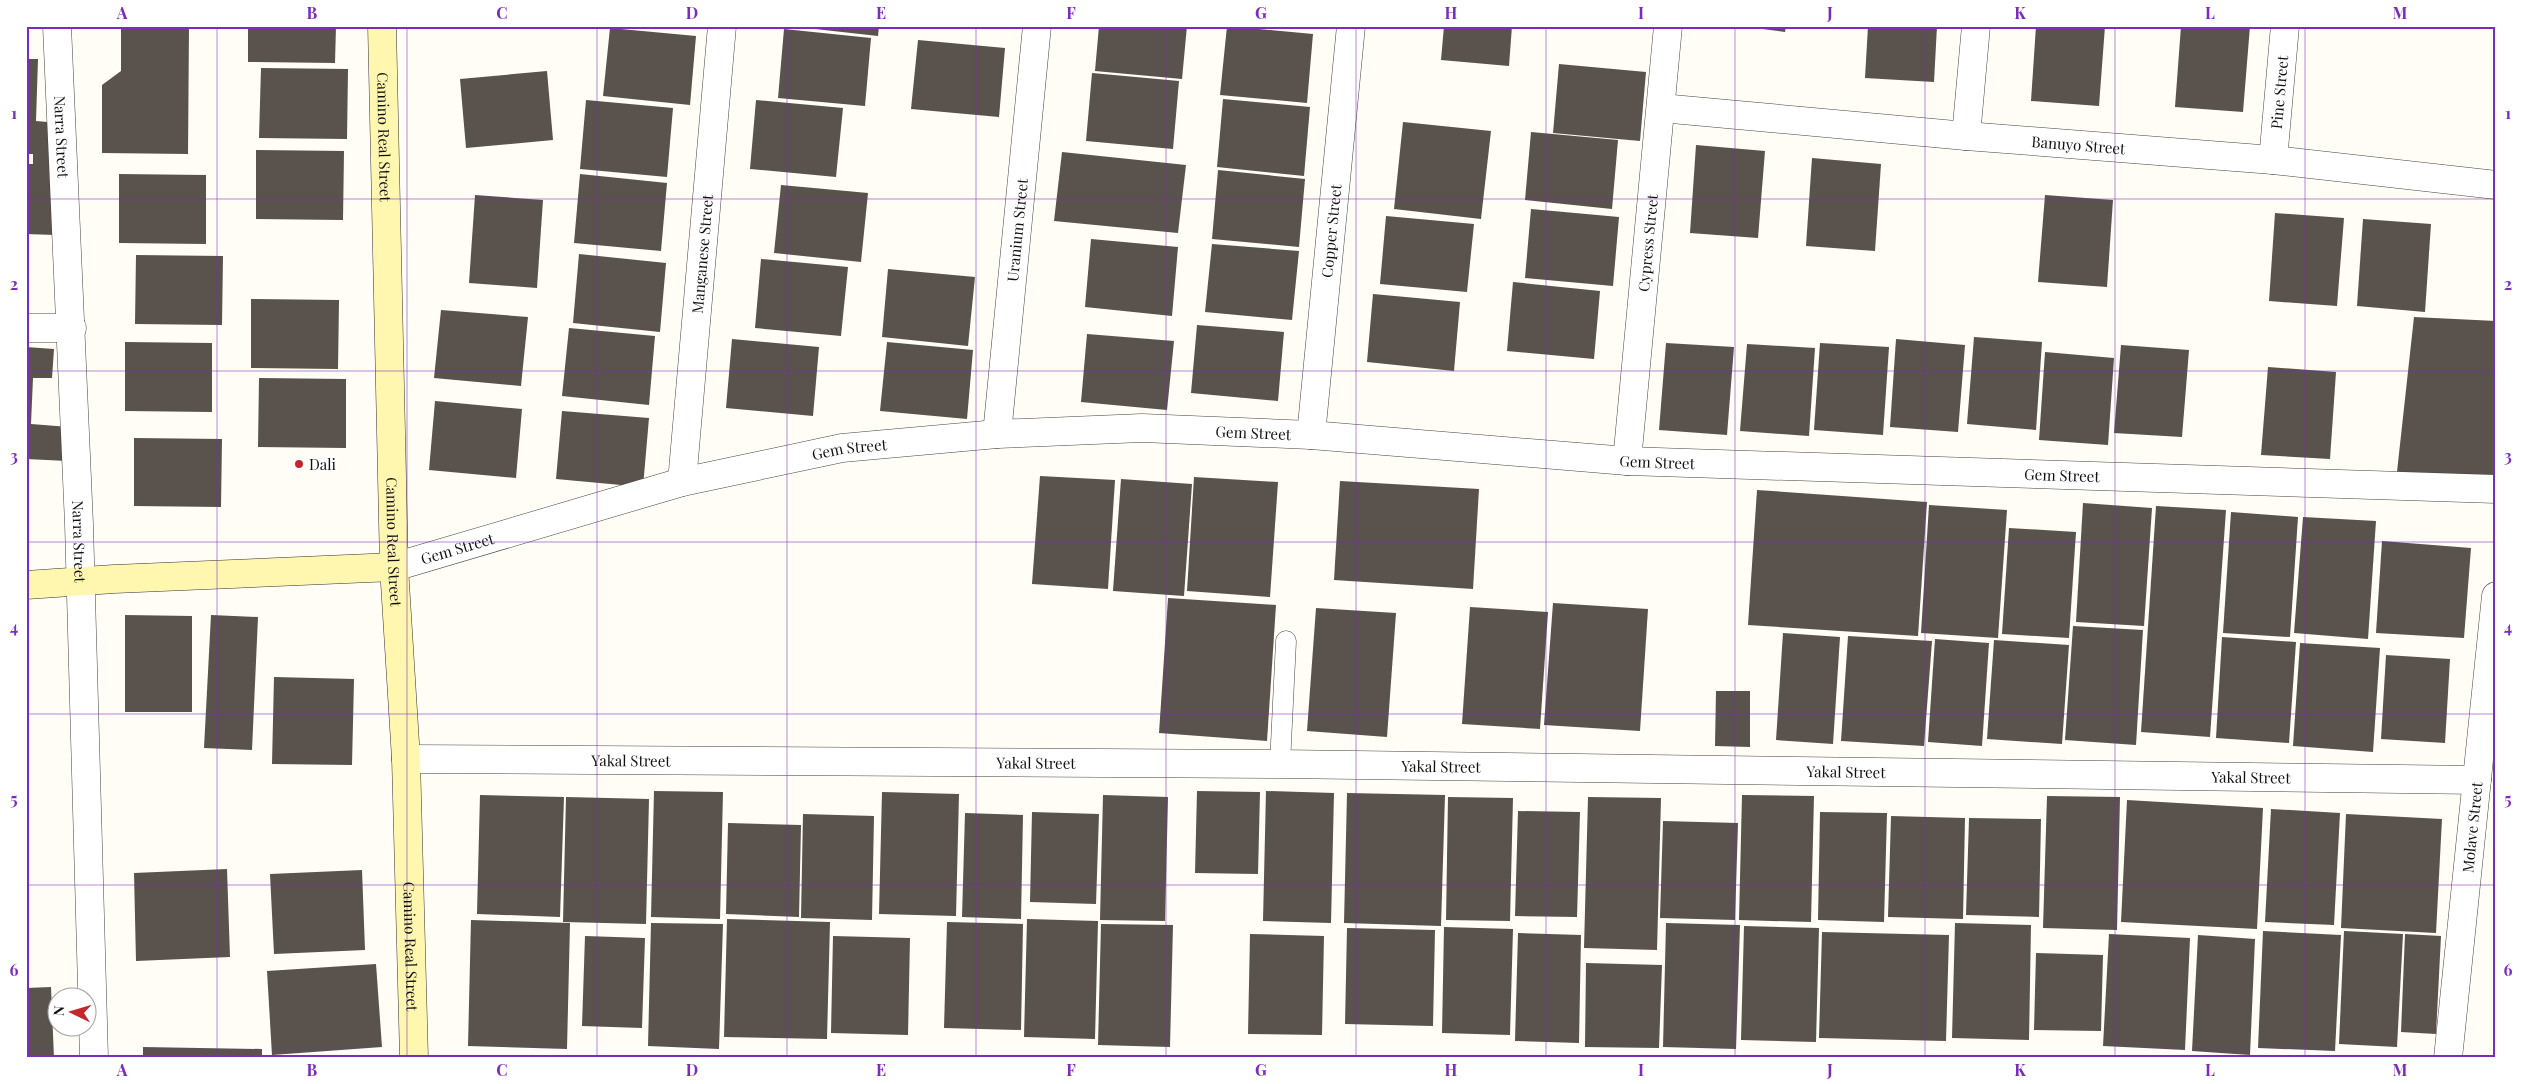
<svg xmlns="http://www.w3.org/2000/svg" width="2522" height="1084" font-family="'Playfair Display',serif">
  <rect width="100%" height="100%" fill="#fffdf5"/>
  <!-- building -->
  <g fill="#5a524d">
    <polygon points="121,26 189,26 188,154 102,153 102,85 121,71"/>
    <polygon points="248,26 336,26 335,63 248,62"/>
    <polygon points="788,26 879,26 878,36"/>
    <polygon points="1099,26 1187,26 1182,79 1095,71"/>
    <polygon points="1227,26 1313,34 1307,103 1220,95"/>
    <polygon points="1444,26 1512,26 1509,66 1441,60"/>
    <polygon points="1739,26 1786,26 1785,32"/>
    <polygon points="1868,26 1937,26 1934,82 1865,78"/>
    <polygon points="2036,26 2105,26 2099,106 2031,101"/>
    <polygon points="2181,26 2250,26 2243,112 2175,107"/>
    <polygon points="610,28 696,36 690,105 603,96"/>
    <polygon points="784,29 871,38 865,106 778,98"/>
    <polygon points="918,40 1005,48 999,117 911,109"/>
    <polygon points="26,59 38,59 36,121 59,123 55,235 26,234 26,164 33,164 33,154 26,154"/>
    <polygon points="1559,64 1646,72 1640,141 1553,133"/>
    <polygon points="261,68 348,69 347,139 259,138"/>
    <polygon points="547,71 553,140 466,148 460,79"/>
    <polygon points="1092,73 1179,81 1173,149 1086,141"/>
    <polygon points="1223,99 1310,107 1304,176 1217,167"/>
    <polygon points="586,100 673,108 667,177 580,169"/>
    <polygon points="756,100 843,108 836,177 750,169"/>
    <polygon points="1403,122 1491,131 1481,219 1394,209"/>
    <polygon points="1531,132 1618,140 1612,209 1525,200"/>
    <polygon points="1696,145 1765,151 1758,238 1690,233"/>
    <polygon points="256,150 344,151 343,220 256,219"/>
    <polygon points="1062,152 1186,165 1178,233 1054,221"/>
    <polygon points="1812,158 1881,164 1875,251 1806,246"/>
    <polygon points="1218,170 1305,179 1299,247 1212,239"/>
    <polygon points="119,174 206,175 206,244 119,243"/>
    <polygon points="580,174 667,183 661,251 574,243"/>
    <polygon points="781,185 868,193 861,262 774,253"/>
    <polygon points="475,195 543,200 537,288 469,283"/>
    <polygon points="2045,195 2113,200 2107,287 2038,282"/>
    <polygon points="1531,209 1619,217 1613,286 1525,278"/>
    <polygon points="2275,213 2344,218 2337,306 2269,301"/>
    <polygon points="1386,216 1474,224 1467,292 1380,284"/>
    <polygon points="2363,219 2431,224 2425,312 2357,306"/>
    <polygon points="1091,239 1178,247 1172,316 1085,307"/>
    <polygon points="1212,244 1299,251 1292,320 1205,312"/>
    <polygon points="579,254 666,263 660,332 573,323"/>
    <polygon points="136,255 223,256 222,325 135,324"/>
    <polygon points="761,259 848,267 841,336 755,328"/>
    <polygon points="888,269 975,277 968,346 882,337"/>
    <polygon points="1513,282 1600,291 1594,359 1507,351"/>
    <polygon points="1373,294 1460,302 1454,371 1367,362"/>
    <polygon points="251,299 339,300 338,369 251,368"/>
    <polygon points="441,310 528,317 521,386 434,378"/>
    <polygon points="2414,317 2496,321 2496,484 2396,481"/>
    <polygon points="1197,325 1284,332 1278,401 1191,393"/>
    <polygon points="569,328 655,336 649,405 562,396"/>
    <polygon points="1087,334 1174,341 1167,410 1081,402"/>
    <polygon points="1974,337 2042,342 2036,430 1967,424"/>
    <polygon points="732,339 819,347 813,416 726,408"/>
    <polygon points="1896,339 1965,345 1958,432 1890,427"/>
    <polygon points="125,342 212,343 212,412 125,411"/>
    <polygon points="887,342 973,350 967,419 880,411"/>
    <polygon points="1666,343 1734,347 1727,435 1659,430"/>
    <polygon points="1820,343 1889,347 1883,435 1814,430"/>
    <polygon points="1747,344 1815,348 1809,436 1740,431"/>
    <polygon points="2121,345 2189,350 2182,437 2114,433"/>
    <polygon points="26,347 54,349 52,378 33,378 31,424 69,427 67,461 26,459"/>
    <polygon points="2045,352 2114,358 2108,445 2039,440"/>
    <polygon points="2268,367 2336,372 2330,459 2261,455"/>
    <polygon points="259,378 346,379 346,448 258,447"/>
    <polygon points="435,401 522,409 516,478 429,470"/>
    <polygon points="562,411 649,418 643,487 556,479"/>
    <polygon points="134,438 222,439 221,507 134,506"/>
    <polygon points="1040,476 1115,480 1108,589 1032,584"/>
    <polygon points="1194,477 1278,482 1270,597 1187,591"/>
    <polygon points="1121,479 1192,484 1184,596 1113,591"/>
    <polygon points="1340,481 1479,489 1473,589 1334,580"/>
    <polygon points="1757,490 1927,502 1918,636 1748,625"/>
    <polygon points="2083,503 2152,508 2144,626 2076,622"/>
    <polygon points="1929,505 2007,510 1998,638 1921,633"/>
    <polygon points="2156,506 2226,510 2210,737 2141,732"/>
    <polygon points="2231,512 2298,517 2290,637 2223,633"/>
    <polygon points="2303,517 2376,521 2368,639 2294,633"/>
    <polygon points="2009,528 2076,532 2069,638 2002,634"/>
    <polygon points="2382,541 2471,548 2464,638 2376,633"/>
    <polygon points="1168,598 1276,605 1267,741 1159,733"/>
    <polygon points="1553,603 1648,609 1640,731 1544,725"/>
    <polygon points="1470,607 1548,612 1540,729 1462,724"/>
    <polygon points="1316,608 1396,613 1387,737 1307,731"/>
    <polygon points="125,615 192,616 192,712 125,712"/>
    <polygon points="211,615 258,617 252,750 204,748"/>
    <polygon points="2073,626 2143,630 2136,745 2065,740"/>
    <polygon points="1783,633 1840,637 1833,744 1776,740"/>
    <polygon points="1848,636 1932,641 1924,746 1841,741"/>
    <polygon points="2222,637 2296,642 2289,743 2216,738"/>
    <polygon points="1935,639 1989,643 1982,746 1928,742"/>
    <polygon points="1994,640 2069,645 2062,744 1987,739"/>
    <polygon points="2300,643 2380,648 2373,752 2293,746"/>
    <polygon points="2386,655 2450,659 2445,743 2381,739"/>
    <polygon points="274,677 354,679 352,765 272,764"/>
    <polygon points="1716,691 1750,691 1750,747 1715,746"/>
    <polygon points="654,791 723,792 720,919 651,917"/>
    <polygon points="1197,791 1260,792 1258,874 1195,873"/>
    <polygon points="1266,791 1334,793 1331,923 1263,921"/>
    <polygon points="882,792 959,794 956,916 879,914"/>
    <polygon points="1347,793 1445,795 1441,926 1344,923"/>
    <polygon points="480,795 564,797 560,917 477,914"/>
    <polygon points="1103,795 1168,797 1165,921 1100,920"/>
    <polygon points="1742,795 1814,796 1811,922 1739,920"/>
    <polygon points="2047,796 2120,797 2117,930 2043,928"/>
    <polygon points="566,797 649,799 646,924 563,922"/>
    <polygon points="1448,797 1513,798 1510,921 1446,920"/>
    <polygon points="1588,797 1661,798 1657,950 1584,948"/>
    <polygon points="2127,800 2263,808 2257,929 2121,922"/>
    <polygon points="2271,809 2340,813 2334,925 2265,922"/>
    <polygon points="1518,811 1580,812 1577,917 1515,916"/>
    <polygon points="1032,812 1099,814 1096,904 1030,902"/>
    <polygon points="1820,812 1887,813 1884,922 1818,920"/>
    <polygon points="965,813 1023,815 1021,919 962,917"/>
    <polygon points="803,814 874,816 872,920 801,918"/>
    <polygon points="2346,814 2442,819 2436,933 2341,928"/>
    <polygon points="1891,816 1965,818 1963,919 1888,917"/>
    <polygon points="1969,818 2041,819 2039,917 1966,915"/>
    <polygon points="1663,821 1738,823 1735,920 1660,918"/>
    <polygon points="728,823 801,825 799,917 726,914"/>
    <polygon points="227,869 230,957 136,961 134,873"/>
    <polygon points="362,870 365,950 274,954 270,874"/>
    <polygon points="727,919 830,922 827,1039 724,1037"/>
    <polygon points="1027,919 1098,921 1095,1039 1024,1037"/>
    <polygon points="471,920 570,923 567,1049 468,1046"/>
    <polygon points="947,922 1023,924 1021,1030 944,1028"/>
    <polygon points="651,923 723,924 719,1049 648,1046"/>
    <polygon points="1666,923 1740,925 1736,1049 1663,1047"/>
    <polygon points="1955,923 2031,925 2029,1040 1952,1038"/>
    <polygon points="1101,924 1173,925 1170,1047 1098,1045"/>
    <polygon points="1744,926 1819,928 1816,1042 1741,1040"/>
    <polygon points="1444,927 1513,929 1510,1035 1442,1033"/>
    <polygon points="1347,928 1435,930 1433,1026 1345,1024"/>
    <polygon points="2263,931 2341,935 2335,1051 2258,1048"/>
    <polygon points="2344,931 2403,934 2397,1047 2339,1044"/>
    <polygon points="1822,932 1949,935 1946,1041 1819,1038"/>
    <polygon points="1518,933 1581,935 1579,1043 1515,1041"/>
    <polygon points="1250,934 1324,936 1322,1035 1248,1034"/>
    <polygon points="2109,934 2190,938 2185,1050 2103,1046"/>
    <polygon points="2405,934 2441,936 2436,1034 2401,1032"/>
    <polygon points="2198,935 2255,939 2250,1055 2192,1051"/>
    <polygon points="585,936 645,938 642,1028 582,1026"/>
    <polygon points="833,936 910,938 908,1035 831,1033"/>
    <polygon points="2036,953 2103,955 2101,1031 2034,1030"/>
    <polygon points="1586,963 1662,965 1659,1048 1585,1047"/>
    <polygon points="376,964 382,1047 272,1055 267,971"/>
    <polygon points="51,987 54,1058 26,1058 26,988"/>
    <polygon points="143,1047 262,1049 262,1058 143,1058"/>
  </g>
  <g fill="none" stroke-linecap="round" stroke-linejoin="round">
    <defs>
      <polyline id="lane" points="1280,764 1286,641"/>
      <g id="street">
        <path id="s1" d="M57,26L79,524L94,1058"/>
        <path id="s2" d="M1661,108L1966,136L2273,160L2496,185"/>
        <polyline points="1966,136 1976,26"/>
        <path id="s3" d="M2273,160L2285,26"/>
        <polyline points="26,328 72,328"/>
        <path id="s4" d="M997,434L1037,26"/>
        <path id="s5" d="M1311,435L1351,26"/>
        <path id="s6" d="M1627,461L1668,26"/>
        <path id="s7" d="M682,482L722,26"/>
        <path id="s8" d="M394,567L682,482L842,448L997,434L1142,428L1311,435L1627,461L2496,489"/>
        <path id="s9" d="M406,759L1280,764L2477,780"/>
        <path id="s10" d="M2448,1058L2496,596"/>
      </g>
      <g id="secondary">
        <path id="s11" d="M382,26L394,567L406,759L414,1058"/>
        <polyline points="26,585 114,579 394,567"/>
      </g>
    </defs>
    <!-- lane casing -->
    <use href="#lane" stroke="#444" stroke-width="21"/>
    <!-- street casing -->
    <use href="#street" stroke="#444" stroke-width="29"/>
    <!-- secondary casing -->
    <use href="#secondary" stroke="#333" stroke-width="29"/>
    <!-- lane -->
    <use href="#lane" stroke="#fff" stroke-width="20"/>
    <!-- street -->
    <use href="#street" stroke="#fff" stroke-width="28"/>
    <!-- secondary -->
    <use href="#secondary" stroke="#fff6b0" stroke-width="28"/>
  </g>
  <!-- grid -->
  <path fill="none" stroke="#7b2cbf" stroke-width="1" stroke-opacity="0.55" d="M217,26V1058M407,26V1058M597,26V1058M787,26V1058M976,26V1058M1166,26V1058M1356,26V1058M1546,26V1058M1735,26V1058M1925,26V1058M2115,26V1058M2305,26V1058M26,199H2496M26,371H2496M26,542H2496M26,714H2496M26,885H2496"/>
  <!-- markers -->
  <circle fill="#c4262e" stroke="#fff" stroke-width="2" cx="299" cy="464" r="5"/>
  <g text-anchor="middle" dominant-baseline="central" stroke-width="5" stroke-linejoin="round" paint-order="stroke">
    <!-- street labels -->
    <g font-size="15" fill="#111" stroke="#fff">
      <text stroke="none"><textPath href="#s3" startOffset="68">Pine Street</textPath></text>
      <text stroke="none"><textPath href="#s1" startOffset="111">Narra Street</textPath></text>
      <text stroke="none"><textPath href="#s11" startOffset="111">Camino Real Street</textPath></text>
      <text stroke="none"><textPath href="#s2" startOffset="419">Banuyo Street</textPath></text>
      <text stroke="none"><textPath href="#s4" startOffset="205">Uranium Street</textPath></text>
      <text stroke="none"><textPath href="#s5" startOffset="205">Copper Street</textPath></text>
      <text stroke="none"><textPath href="#s6" startOffset="219">Cypress Street</textPath></text>
      <text stroke="none"><textPath href="#s7" startOffset="229">Manganese Street</textPath></text>
      <text stroke="none"><textPath href="#s8" startOffset="876">Gem Street</textPath></text>
      <text stroke="none"><textPath href="#s8" startOffset="471">Gem Street</textPath></text>
      <text stroke="none"><textPath href="#s8" startOffset="1281">Gem Street</textPath></text>
      <text stroke="none"><textPath href="#s8" startOffset="1686">Gem Street</textPath></text>
      <text stroke="none"><textPath href="#s1" startOffset="516">Narra Street</textPath></text>
      <text stroke="none"><textPath href="#s11" startOffset="516">Camino Real Street</textPath></text>
      <text stroke="none"><textPath href="#s8" startOffset="66">Gem Street</textPath></text>
      <text stroke="none"><textPath href="#s9" startOffset="225">Yakal Street</textPath></text>
      <text stroke="none"><textPath href="#s9" startOffset="630">Yakal Street</textPath></text>
      <text stroke="none"><textPath href="#s9" startOffset="1035">Yakal Street</textPath></text>
      <text stroke="none"><textPath href="#s9" startOffset="1440">Yakal Street</textPath></text>
      <text stroke="none"><textPath href="#s9" startOffset="1845">Yakal Street</textPath></text>
      <text stroke="none"><textPath href="#s10" startOffset="232">Molave Street</textPath></text>
      <text stroke="none"><textPath href="#s11" startOffset="921">Camino Real Street</textPath></text>
    </g>
    <!-- poi labels -->
    <g font-size="15" fill="#111" stroke="#fff" text-anchor="start">
      <text x="309" y="464">Dali</text>
    </g>
  </g>
  <!-- border -->
  <rect width="2522" height="1084" fill="none" stroke="#ffffff" stroke-width="55"/>
  <!-- north arrow -->
  <g transform="translate(72 1012) rotate(275)"><circle r="24" fill="#ffffff" stroke="#a0a0a0"/>
  <path d="M0-4L9 19L0 12L-9 19Z" fill="#c4262e"/>
  <text y="-8" font-size="14" font-weight="bold" text-anchor="middle" fill="#111111">N</text>
  </g>
  <rect x="28" y="28" width="2466" height="1028" fill="none" stroke="#7b2cbf" stroke-width="2"/>
  <g font-size="16" text-anchor="middle" font-weight="bold" fill="#7b2cbf">
    <text x="122" y="19">A</text>
    <text x="312" y="19">B</text>
    <text x="502" y="19">C</text>
    <text x="692" y="19">D</text>
    <text x="881" y="19">E</text>
    <text x="1071" y="19">F</text>
    <text x="1261" y="19">G</text>
    <text x="1451" y="19">H</text>
    <text x="1641" y="19">I</text>
    <text x="1830" y="19">J</text>
    <text x="2020" y="19">K</text>
    <text x="2210" y="19">L</text>
    <text x="2400" y="19">M</text>
    <text x="14" y="119">1</text>
    <text x="2508" y="119">1</text>
    <text x="14" y="290">2</text>
    <text x="2508" y="290">2</text>
    <text x="14" y="462">3</text>
    <text x="2508" y="462">3</text>
    <text x="14" y="633">4</text>
    <text x="2508" y="633">4</text>
    <text x="14" y="805">5</text>
    <text x="2508" y="805">5</text>
    <text x="14" y="976">6</text>
    <text x="2508" y="976">6</text>
    <text x="122" y="1076">A</text>
    <text x="312" y="1076">B</text>
    <text x="502" y="1076">C</text>
    <text x="692" y="1076">D</text>
    <text x="881" y="1076">E</text>
    <text x="1071" y="1076">F</text>
    <text x="1261" y="1076">G</text>
    <text x="1451" y="1076">H</text>
    <text x="1641" y="1076">I</text>
    <text x="1830" y="1076">J</text>
    <text x="2020" y="1076">K</text>
    <text x="2210" y="1076">L</text>
    <text x="2400" y="1076">M</text>
  </g>
</svg>
